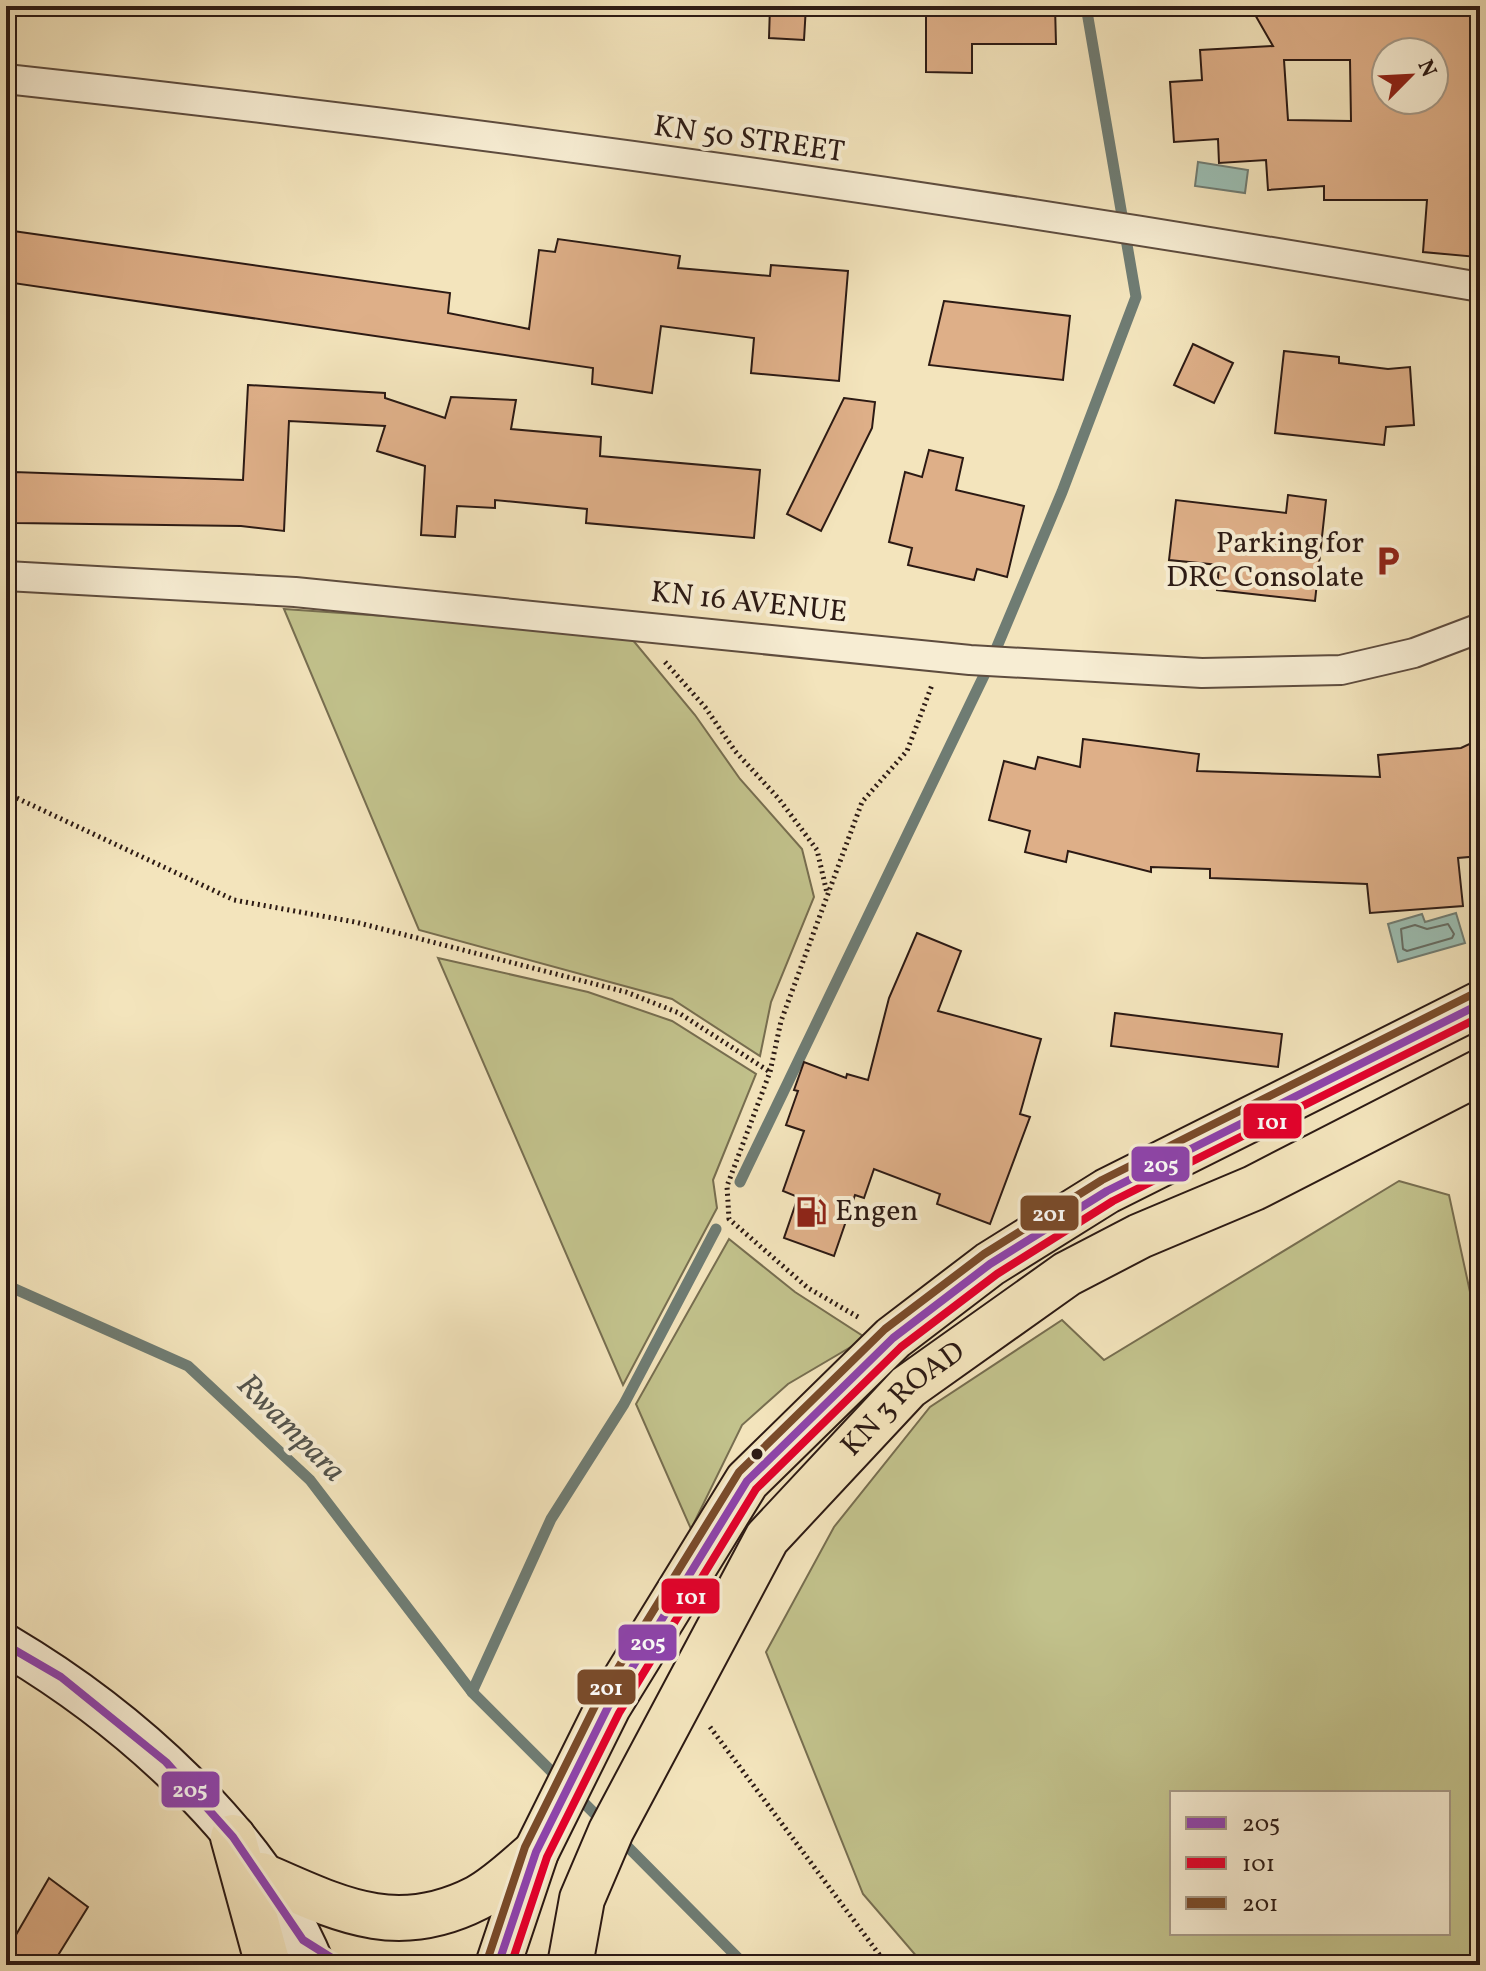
<svg xmlns="http://www.w3.org/2000/svg" width="1486" height="1971" font-family="Vollkorn,serif">
  <rect width="100%" height="100%" fill="#f3e4bc"/>
  <filter id="stains"><feTurbulence type="fractalNoise" baseFrequency=".0025" numOctaves="4"/><feColorMatrix values="0 0 0 0 .2 0 0 0 0 .09 0 0 0 0 .02 0 0 0 .5 -.17"/></filter>
  <radialGradient id="worn" r=".72"><stop offset=".6" stop-color="#630" stop-opacity="0"/><stop offset="1" stop-color="#630" stop-opacity=".3"/></radialGradient>
  <!-- green -->
  <g fill="#c2c28c" stroke="#776e50" stroke-width="2" fill-rule="evenodd">
    <polygon points="284,609 627,633 695,715 740,779 802,849 814,897 771,1002 760,1056 672,999 419,930"/>
    <polygon points="438,958 588,992 672,1021 756,1074 713,1180 717,1208 623,1385"/>
    <path d="M1399,1181L1449,1195L1480,1338V1965H924L863,1894L766,1652L834,1527L930,1407L1062,1320L1104,1360ZM1172,1793H1448V1933H1172Z"/>
    <polygon points="729,1239 795,1292 866,1338 788,1384 742,1425 691,1529 636,1404"/>
  </g>
  <!-- water -->
  <g fill="#9bbeb3" stroke="#6f7c73" stroke-width="2">
    <polygon points="1198,162 1248,170 1245,193 1195,186"/>
    <polygon points="1456,913 1465,943 1398,962 1388,924 1422,914 1425,922"/>
  </g>
  <g fill="none" stroke-linecap="round" stroke-linejoin="round">
    <!-- shore -->
    <polygon stroke="#646c64" stroke-width="2" points="1448,924 1454,934 1452,938 1407,951 1403,949 1401,929 1415,925 1427,929"/>
    <!-- stream -->
    <g stroke="#6f7c73" stroke-width="11">
      <polyline points="740,1182 991,661 1062,492 1136,297 1086,6"/>
      <polyline points="6,1285 188,1366 310,1480 472,1692 561,1781"/>
      <polyline points="472,1692 551,1519 624,1404 716,1229"/>
      <polyline points="574,1793 604,1823"/>
      <polyline points="619,1838 745,1965"/>
    </g>
  </g>
  <!-- building -->
  <g fill="#deaf88" stroke="#2c1a14" stroke-width="2" fill-rule="evenodd">
    <polygon points="770,6 806,6 804,40 769,38"/>
    <polygon points="926,6 1055,6 1056,44 972,44 972,73 926,72"/>
    <path d="M1250,6H1480L1477,257L1423,252L1427,200H1324V186L1268,190L1266,160L1219,163L1218,139L1174,142L1170,82L1202,80L1200,50L1273,46ZM1386,52H1434V100H1386ZM1284,60H1350L1351,121L1288,120Z"/>
    <polygon points="6,230 450,293 448,313 529,329 539,250 555,252 558,239 680,256 678,268 770,276 771,265 848,271 839,381 751,373 754,338 661,326 652,393 592,384 593,368 6,282"/>
    <polygon points="944,301 1070,316 1063,380 929,365"/>
    <polygon points="1193,344 1233,363 1214,403 1174,385"/>
    <polygon points="1284,351 1339,357 1339,363 1388,369 1410,367 1414,425 1386,427 1384,445 1275,433"/>
    <polygon points="248,385 385,393 385,398 445,418 451,397 516,400 511,429 601,437 600,456 760,470 754,538 586,523 587,509 495,500 495,508 457,506 455,537 421,535 425,466 377,451 385,426 289,421 284,531 241,526 15,523 14,472 243,480"/>
    <polygon points="844,398 875,402 872,428 821,531 787,514"/>
    <polygon points="929,450 963,458 956,490 1024,506 1007,577 977,569 974,580 908,565 912,548 889,542 905,472 922,477"/>
    <polygon points="1288,495 1326,500 1315,601 1217,590 1219,565 1169,560 1176,500 1286,513"/>
    <polygon points="1083,739 1199,754 1197,771 1380,777 1378,755 1461,748 1480,739 1480,856 1458,858 1463,906 1370,913 1367,884 1210,878 1210,869 1151,867 1151,872 1068,851 1066,862 1025,852 1030,831 989,820 1004,761 1035,769 1038,757 1080,767"/>
    <polygon points="917,933 961,951 938,1011 1041,1039 1020,1114 1030,1117 990,1224 937,1204 940,1194 874,1169 864,1198 855,1195 834,1256 784,1238 798,1197 783,1191 804,1131 786,1125 798,1091 794,1090 804,1062 846,1078 847,1074 868,1080 889,998"/>
    <polygon points="1115,1013 1282,1034 1278,1067 1111,1046"/>
    <polygon points="49,1878 88,1907 52,1965 6,1965 6,1952"/>
  </g>
  <g fill="none" stroke-linecap="round" stroke-linejoin="round">
    <defs>
      <g id="street">
        <path d="M6,79C499,132 991,203 1480,287"/>
        <polyline points="6,576 295,592 970,660 1202,673 1341,670 1414,653 1480,628"/>
      </g>
      <path id="secondary" d="M6,1645C126,1716 260,1833 314,1965"/>
      <g id="highway">
        <polyline points="233,1837 268,1965"/>
        <path d="M261,1875C337,1908 395,1940 477,1898C498,1887 518,1867 536,1852"/>
        <polyline points="498,1965 536,1852 608,1707 747,1481 893,1338 990,1264 1107,1191 1480,1004"/>
        <path id="s1" d="M570,1965L582,1899L611,1831L767,1538L908,1387L1067,1274L1140,1236L1254,1188L1480,1072"/>
      </g>
    </defs>
    <!-- street casing -->
    <use href="#street" stroke="#5e4c3e" stroke-width="32"/>
    <!-- secondary casing -->
    <use href="#secondary" stroke="#2c1a14" stroke-width="44"/>
    <!-- highway casing -->
    <use href="#highway" stroke="#2c1a14" stroke-width="48"/>
    <!-- path -->
    <g stroke="#2c1a14" stroke-width="5" stroke-dasharray="2 4" stroke-linecap="butt">
      <polyline points="665,662 705,707 735,751 779,799 817,850 827,893"/>
      <polyline points="6,793 234,900 355,922 626,992 679,1013 770,1072"/>
      <polyline points="858,1317 808,1288 729,1219 727,1186 770,1072 781,1021 862,802 907,751 932,685"/>
      <polyline points="710,1727 887,1965"/>
    </g>
    <!-- street -->
    <use href="#street" stroke="#f7edd3" stroke-width="28"/>
    <!-- secondary -->
    <use href="#secondary" stroke="#f7edd3" stroke-width="40"/>
    <!-- highway -->
    <use href="#highway" stroke="#f3e4bc" stroke-width="44"/>
    <defs>
      <g id="bus-1">
        <polyline points="6,1645 61,1677 166,1762 233,1837 303,1940 343,1965"/>
        <polyline points="498,1965 536,1852 608,1707 747,1481 893,1338 990,1264 1107,1191 1480,1004"/>
      </g>
      <polyline id="bus-2" points="511,1965 547,1857 619,1713 756,1489 901,1347 997,1274 1113,1201 1480,1017"/>
      <polyline id="bus-3" points="487,1961 525,1847 597,1702 739,1472 885,1329 984,1254 1102,1180 1475,993"/>
    </defs>
    <!-- bus-1 casing -->
    <use href="#bus-1" stroke="#f7edd3" stroke-width="14"/>
    <!-- bus-2 casing -->
    <use href="#bus-2" stroke="#f7edd3" stroke-width="14"/>
    <!-- bus-3 casing -->
    <use href="#bus-3" stroke="#f7edd3" stroke-width="14"/>
    <!-- bus-1 -->
    <use href="#bus-1" stroke="#8e44ad" stroke-width="8"/>
    <!-- bus-2 -->
    <use href="#bus-2" stroke="#e4002b" stroke-width="8"/>
    <!-- bus-3 -->
    <use href="#bus-3" stroke="#7a4b2a" stroke-width="8"/>
  </g>
  <!-- icons -->
  <defs>
    <symbol id="parking-bare" viewBox="-9 -9 18 18"><path d="M-3.5-5.5H1a3.5 3.5 0 0 1 0 7H-1V5.5H-3.5ZM-1-3.4V-.6H.8a1.4 1.4 0 0 0 0-2.8Z" fill="#8f2418" stroke="#f7edd3" stroke-width="2.5" paint-order="stroke"/></symbol>
    <symbol id="fuel-bare" viewBox="-9 -9 18 18"><path d="M-5.5-6h7V0h2V4h1.3V-2.5L3-4.5l.8-.8L6-3V5H2.5V1h-1V6h-7ZM-4.2-4.7v3.2H.2V-4.7Z" fill="#8f2418" stroke="#f7edd3" stroke-width="2.5" paint-order="stroke"/></symbol>
  </defs>
  <g fill-rule="evenodd">
    <use href="#parking-bare" x="1366" y="539" width="44" height="44"/>
    <use href="#fuel-bare" x="789" y="1190" width="44" height="44"/>
  </g>
  <!-- markers -->
  <circle fill="#2c1a14" stroke="#f7edd3" stroke-width="3" cx="757" cy="1454" r="7"/>
  <g text-anchor="middle" dominant-baseline="central" stroke-width="8" stroke-linejoin="round" paint-order="stroke">
    <!-- street labels -->
    <g font-size="30" fill="#2c1a14" stroke="#f7edd3">
      <text transform="translate(749 140) rotate(8)">KN 50 STREET</text>
      <text transform="translate(749 603) rotate(6)">KN 16 AVENUE</text>
      <text stroke="none"><textPath href="#s1" startOffset="668">KN 3 ROAD</textPath></text>
    </g>
    <!-- poi labels -->
    <g font-size="30" fill="#2c1a14" stroke="#f7edd3" text-anchor="end">
      <text x="1364" y="544">Parking for<tspan x="1364" dy="34">DRC Consolate</tspan></text>
      <text x="835" y="1212" text-anchor="start">Engen</text>
    </g>
    <!-- water labels -->
    <g font-size="32" font-style="italic" fill="#53534c" stroke="#f7edd3">
      <text transform="translate(290 1429) rotate(45)">Rwampara</text>
    </g>
  </g>
  <g stroke="#f7edd3" stroke-width="3">
    <rect x="1242" y="1102" width="61" height="38" rx="8" fill="#e4002b"/>
    <rect x="1130" y="1145" width="61" height="38" rx="8" fill="#8e44ad"/>
    <rect x="1019" y="1194" width="61" height="38" rx="8" fill="#7a4b2a"/>
    <rect x="660" y="1577" width="61" height="38" rx="8" fill="#e4002b"/>
    <rect x="617" y="1623" width="61" height="39" rx="8" fill="#8e44ad"/>
    <rect x="576" y="1668" width="61" height="38" rx="8" fill="#7a4b2a"/>
    <rect x="160" y="1770" width="61" height="39" rx="8" fill="#8e44ad"/>
  </g>
  <g font-size="22" text-anchor="middle" font-weight="bold" fill="#fff">
    <text x="1272" y="1129">101</text>
    <text x="1161" y="1172">205</text>
    <text x="1049" y="1221">201</text>
    <text x="691" y="1604">101</text>
    <text x="648" y="1650">205</text>
    <text x="606" y="1695">201</text>
    <text x="190" y="1797">205</text>
  </g>
  <!-- margin -->
  <rect width="1486" height="1971" fill="none" stroke="#f3e4bc" stroke-width="32"/>
  <rect x="8" y="8" width="1470" height="1955" fill="none" stroke="#2c1a14" stroke-width="4"/>
  <rect x="16" y="16" width="1454" height="1939" fill="none" stroke="#2c1a14" stroke-width="2"/>
  <!-- legend -->
  <rect x="1170" y="1791" width="280" height="144" fill="#f7edd3" stroke="#a69987" stroke-width="2"/>
  <rect x="1186" y="1817" width="40" height="12" fill="#8e44ad" stroke="#a69987" stroke-width="2"/>
  <text x="1242" y="1831" font-size="24" fill="#2c1a14">205</text>
  <rect x="1186" y="1857" width="40" height="12" fill="#e4002b" stroke="#a69987" stroke-width="2"/>
  <text x="1242" y="1871" font-size="24" fill="#2c1a14">101</text>
  <rect x="1186" y="1897" width="40" height="12" fill="#7a4b2a" stroke="#a69987" stroke-width="2"/>
  <text x="1242" y="1911" font-size="24" fill="#2c1a14">201</text>
  <!-- north arrow -->
  <g transform="translate(1410 76) rotate(66)"><circle r="38" fill="#f7edd3" stroke="#a69987" stroke-width="2"/>
  <path d="M0-6L14 30L0 20L-14 30Z" fill="#8f2418"/>
  <text y="-12" font-size="22" font-weight="bold" text-anchor="middle" fill="#2c1a14">N</text>
  </g>
  <rect width="100%" height="100%" filter="url(#stains)"/>
  <rect width="100%" height="100%" fill="url(#worn)"/>
</svg>
